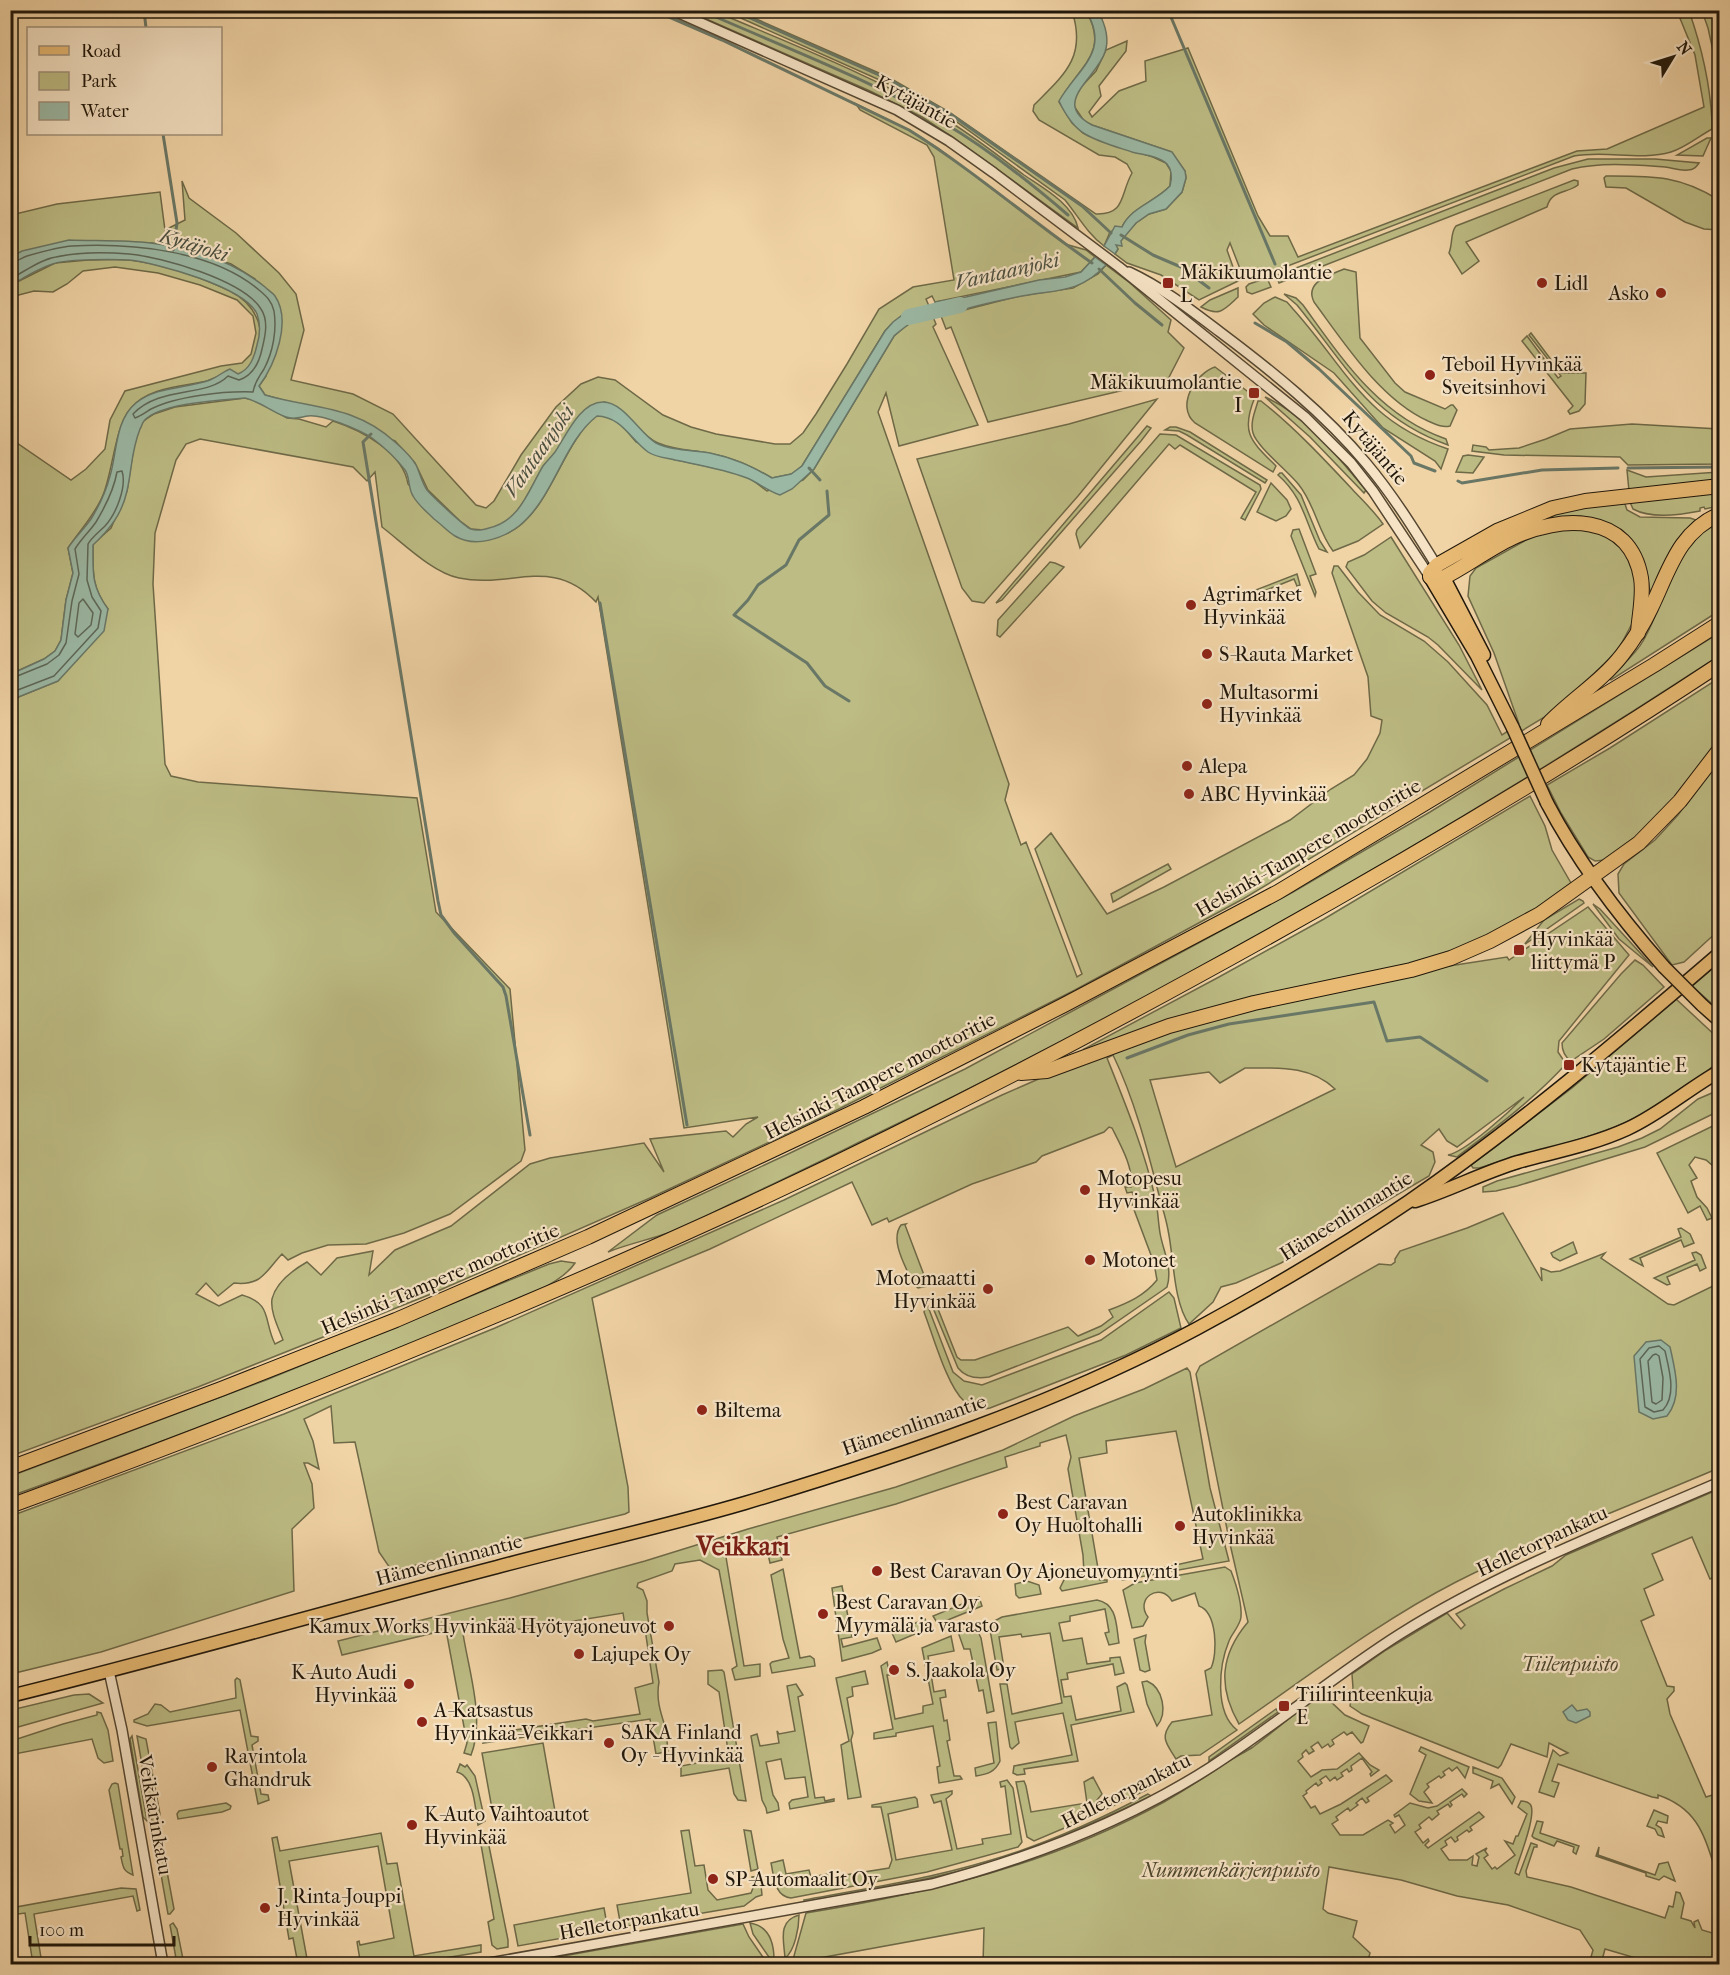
<svg xmlns="http://www.w3.org/2000/svg" width="1730" height="1975" font-family="'IM FELL French Canon',serif">
  <rect width="100%" height="100%" fill="#f1d4a6"/>
  <filter id="stains"><feTurbulence type="fractalNoise" baseFrequency=".00333" numOctaves="4"/><feColorMatrix values="0 0 0 0 .2 0 0 0 0 .09 0 0 0 0 .02 0 0 0 .5 -.17"/></filter>
  <radialGradient id="worn" r=".72"><stop offset=".6" stop-color="#630" stop-opacity="0"/><stop offset="1" stop-color="#630" stop-opacity=".3"/></radialGradient>
  <!-- green -->
  <g fill="#bdbc84" stroke="#6e6947" stroke-width="1.5" fill-rule="evenodd">
    <path d="M688,11H714C789,43 872,75 942,117C971,134 997,155 1024,175C1043,188 1073,204 1078,228L954,138L922,117L870,91Z"/>
    <path d="M725,11H738L888,77L949,112L1096,214C1126,215 1120,194 1132,173L1127,164L1115,157L1099,155L1039,120L1033,111L1034,105C1064,75 1087,57 1072,11H1086C1111,53 1077,68 1059,102L1072,123L1083,133L1094,138L1153,157L1166,163L1171,171L1170,186C1156,201 1131,208 1122,227L1110,232L1104,246C1087,233 1078,216 1065,200L947,115L911,94Z"/>
    <path d="M1677,11H1689C1701,45 1710,84 1712,121V129C1699,136 1685,148 1671,152C1640,161 1606,150 1574,156L1272,272L1248,279H1244L1230,243L1227,250L1238,281L1199,300L1161,275L1127,263L1115,254L1118,249L1115,246L1136,223L1149,214L1166,209L1182,192L1186,178L1185,171L1171,152L1092,125L1084,121L1074,106L1075,97L1081,87L1096,71L1106,50L1127,41L1126,51L1099,86L1101,96L1089,112L1092,117L1119,91L1146,81L1145,61L1188,48L1258,216L1270,236H1288L1298,257L1577,151L1607,149L1704,107L1695,55Z"/>
    <polygon points="1702,11 1719,11 1719,78 1708,28"/>
    <path d="M856,104L909,130L938,148L1065,244L1086,250L1095,257L1081,272L935,302L932,296L926,299L929,306C910,311 898,316 885,331L802,466L792,474L772,478C751,466 732,457 708,453C692,450 674,450 658,443C638,434 629,411 604,402L544,465L524,501L513,517L500,526L484,530L471,529L460,521L428,490L415,463L395,441L286,401L265,395L259,386L266,376L255,279L231,264L194,252L152,243L11,257V215L57,204L160,192L165,230L185,220L182,181L189,198L236,233L279,273L296,294L304,330L291,380L353,394L393,414L476,505L486,508L494,501L521,455L556,407L581,384L598,377L615,380L663,415L691,427L716,434L775,444H790L803,433L816,414L847,364L879,309L913,287L954,280L934,157L927,145L860,110Z"/>
    <polygon points="1707,138 1711,138 1703,156 1677,155"/>
    <path d="M1588,159H1655L1699,163C1696,167 1694,170 1688,170C1680,171 1673,168 1665,167C1635,165 1602,162 1572,169L1292,278L1279,283L1276,275H1278L1554,168Z"/>
    <path d="M1606,176C1653,176 1679,175 1719,200V230L1704,229L1685,222L1626,188L1606,187L1604,178Z"/>
    <path d="M1574,180L1578,181V185C1566,194 1551,190 1547,207L1466,242L1479,261L1462,274L1449,253C1453,243 1450,233 1456,226Z"/>
    <path d="M88,260C102,260 116,259 130,260C164,264 198,276 230,291C246,299 256,310 260,328C262,339 255,363 246,371C238,377 228,374 219,376C215,377 211,380 207,381C181,387 149,387 131,408C115,425 113,471 103,495C95,515 80,530 68,548L73,573L66,600L61,640L55,651L44,659L11,674V439L71,480L86,469L105,449L110,420L125,391L221,366L242,363L251,354L256,333L253,316L237,300L200,285L158,273L115,267L83,271L67,284L53,292L34,291L11,297V285L55,263Z"/>
    <polygon points="1106,265 1130,283 1171,320 1168,332 1184,348 1166,383 1137,387 988,422 951,327 946,329 941,316 1019,296 1073,288 1098,274"/>
    <path d="M1344,269L1356,272L1360,338L1395,383L1405,392L1445,409L1451,405H1453L1457,410L1450,426C1442,428 1435,424 1428,421C1380,399 1345,344 1314,302C1304,282 1330,275 1344,269Z"/>
    <polygon points="1267,278 1271,287 1252,294 1247,292 1246,287 1249,284"/>
    <path d="M1238,288V297C1224,310 1220,317 1201,307L1210,300Z"/>
    <path d="M1284,294L1296,298L1303,305C1343,360 1379,416 1446,439L1448,445C1370,417 1346,365 1297,305Z"/>
    <path d="M1275,297L1287,302L1293,309C1347,369 1364,421 1448,449L1441,469L1435,461L1383,428L1334,373L1264,325L1253,314L1264,303Z"/>
    <path d="M922,317H933L936,324L933,327L978,425L899,446L886,393L878,412L1009,784L1005,800L1021,845L1026,842L1077,977L1082,974L1035,849L1051,833L1107,914L1164,887L1290,820L1331,789L1354,775L1367,759L1380,733L1382,720L1371,716L1368,677L1332,573L1334,566H1338L1358,592L1380,615L1424,641L1448,662L1487,705L1502,735L1519,724L1494,653L1468,596L1470,576L1476,568L1535,535L1557,528L1592,529L1616,540L1636,568L1635,618L1619,648L1606,665L1580,690L1543,718L1243,899L1075,990L827,1115L650,1198L431,1294L198,1387L11,1456V700L58,681L108,609C91,586 93,572 93,544L111,528L127,491L135,439L142,422L154,414L175,407L245,398L257,401L287,418L299,419L326,427L333,421C361,430 403,452 408,484L457,537C469,536 497,538 508,533C550,513 561,444 597,415L606,416L620,423L636,442L672,459L730,471L751,479L767,491L803,480L814,469L894,336L909,323ZM200,439L353,467L367,481L375,472L382,527C403,543 433,573 459,578C511,589 552,555 596,602L598,597L684,1128L758,1117L746,1124L733,1137L726,1131L650,1139L664,1172L644,1143L550,1158L530,1164L451,1226L395,1250L369,1275L373,1251L337,1258L321,1275L307,1262C293,1270 276,1283 272,1299C270,1312 279,1329 283,1340L275,1344C263,1320 273,1304 242,1295L219,1306L196,1294L206,1283L218,1296L234,1283C262,1286 265,1272 282,1254L288,1260L302,1253L328,1245L366,1244L404,1233L450,1214L521,1161L525,1150L510,989L436,912L417,798L198,782L171,776L165,764L153,584L155,533L176,460L186,444Z"/>
    <polygon points="1531,333 1561,373 1586,373 1585,404 1579,411 1570,414 1568,411 1573,406 1522,341 1527,336 1558,378 1561,376 1529,335"/>
    <path d="M1215,367L1255,397C1240,433 1251,441 1276,466L1273,472L1195,423C1175,406 1196,373 1215,367Z"/>
    <path d="M1265,397C1308,416 1336,456 1366,490L1364,493L1310,437Z"/>
    <polygon points="1157,399 1078,496 984,603 972,601 962,588 917,459 1069,424"/>
    <path d="M1258,401H1261C1294,427 1323,458 1352,489C1363,501 1374,511 1383,524L1358,541L1333,551C1318,531 1315,505 1299,485C1289,472 1257,447 1253,433C1250,422 1255,412 1258,401Z"/>
    <polygon points="1632,424 1719,429 1719,464 1628,465 1620,457 1504,455 1472,451 1473,445 1486,447 1489,450 1519,448 1546,439 1570,429"/>
    <polygon points="1147,426 1151,428 1141,441 1002,600 996,603"/>
    <polygon points="1170,427 1176,427 1190,432 1267,480 1265,483 1187,435 1179,431 1165,430"/>
    <polygon points="1160,434 1176,435 1260,485 1261,489 1245,520 1241,518 1256,492 1180,445 1175,449 1169,444 1080,548 1076,534 1077,530"/>
    <polygon points="1468,455 1484,457 1473,473 1456,472 1463,456"/>
    <polygon points="1627,470 1646,477 1719,472 1719,480 1629,491"/>
    <path d="M1280,473H1282L1301,495L1320,541L1327,552L1319,549C1305,521 1303,497 1278,475Z"/>
    <polygon points="1271,483 1287,500 1291,509 1286,516 1276,521 1257,512"/>
    <path d="M1719,491V506L1705,509L1704,507L1700,508V511C1680,515 1651,519 1633,509L1629,500Z"/>
    <path d="M1624,501L1627,510L1640,517L1690,518L1696,520C1673,540 1663,568 1651,595L1644,565L1632,541L1624,533L1605,522L1580,516L1561,517L1461,565L1457,559L1508,532L1560,512Z"/>
    <path d="M1719,522V611L1611,680L1609,679C1620,666 1635,656 1643,641C1669,597 1668,547 1719,522Z"/>
    <polygon points="1299,529 1316,574 1310,576 1316,592 1315,596 1291,536 1293,530"/>
    <polygon points="1391,537 1459,645 1482,690 1438,645 1428,637 1386,613 1372,601 1346,567 1348,562 1364,555"/>
    <polygon points="1050,562 1055,563 1064,567 1000,637 997,635 998,620"/>
    <polygon points="1297,574 1300,585 1297,586 1294,579 1244,599 1243,595"/>
    <path d="M1719,633V656C1464,822 1200,975 926,1110C863,1140 801,1171 737,1201C715,1211 692,1225 668,1233C648,1240 628,1244 608,1252L657,1215L786,1155L965,1069L1293,892L1430,812Z"/>
    <polygon points="1719,678 1719,743 1686,788 1646,831 1605,860 1595,861 1588,857 1561,813 1547,785 1610,748"/>
    <polygon points="1719,760 1719,930 1684,962 1672,965 1619,893 1618,874 1624,864 1655,840 1678,815"/>
    <polygon points="1530,796 1545,826 1552,850 1571,883 1541,906 1454,953 1087,1050 1084,1049 1219,977 1324,919"/>
    <polygon points="1168,864 1171,869 1113,902 1111,894"/>
    <polygon points="1579,899 1583,901 1584,903 1524,945 1544,920"/>
    <polygon points="1593,904 1600,909 1653,967 1619,939"/>
    <path d="M1588,907L1629,955L1559,1041L1558,1052L1566,1064C1533,1100 1495,1128 1457,1157L1448,1155C1467,1151 1510,1111 1524,1097L1457,1147L1447,1141L1439,1129L1421,1145L1433,1152L1435,1162L1429,1176L1281,1263L1236,1283L1221,1287L1213,1302L1189,1324C1173,1301 1174,1258 1168,1230C1166,1218 1162,1207 1159,1195C1147,1148 1134,1098 1113,1055L1107,1058C1125,1103 1144,1149 1155,1197C1158,1209 1158,1221 1160,1233C1163,1251 1173,1268 1167,1287L1163,1290L1099,1334L989,1377C977,1379 966,1378 958,1368L931,1303L933,1300L934,1304H936L957,1357L961,1360H975L1068,1327L1078,1336L1101,1326L1113,1317L1109,1310C1128,1303 1144,1296 1157,1280L1154,1263L1130,1199L1134,1197L1132,1192L1127,1193L1125,1187H1131C1134,1168 1120,1144 1112,1128L1109,1127L1104,1132L1042,1156L1036,1162L972,1184L889,1222L887,1218L872,1225L852,1182L710,1249L592,1298L628,1487L629,1512L625,1514L392,1571L379,1552L355,1442L334,1443L331,1406L304,1419L313,1441L319,1469L308,1463H304L312,1484L314,1508L292,1529L294,1591L101,1652L11,1674V1516L284,1414L495,1328L784,1200L1002,1095L1059,1070L1134,1043L1227,1015L1449,966L1507,957L1509,960ZM1245,1068C1278,1068 1310,1065 1335,1089L1176,1167L1150,1080L1209,1072L1220,1083Z"/>
    <path d="M1635,960L1643,965L1664,987L1604,1039L1571,1061C1565,1057 1562,1050 1562,1043L1621,974Z"/>
    <polygon points="1719,963 1719,1010 1692,986"/>
    <path d="M1676,999L1719,1039V1061C1684,1092 1643,1118 1598,1133C1559,1147 1518,1155 1479,1168H1473L1471,1165L1572,1088Z"/>
    <polygon points="1719,1090 1719,1111 1645,1147 1517,1186 1496,1191 1483,1192 1483,1187 1497,1181 1618,1147 1642,1138 1660,1129 1698,1099"/>
    <polygon points="1719,1123 1719,1176 1714,1173 1713,1166 1706,1160 1695,1157 1689,1165 1697,1178 1691,1181 1697,1197 1707,1208 1712,1218 1707,1220 1700,1206 1688,1213 1657,1153"/>
    <path d="M1503,1213L1542,1281L1541,1268L1551,1272L1560,1271L1605,1253L1601,1258L1668,1304L1674,1305L1713,1286L1720,1301L1719,1468C1632,1505 1541,1539 1456,1582C1380,1621 1310,1675 1239,1724C1217,1686 1221,1654 1248,1622L1230,1544L1196,1374L1200,1366L1379,1264L1391,1265L1395,1262V1259L1400,1251L1467,1228Z"/>
    <path d="M906,1224L905,1225L927,1283L934,1280L933,1285L918,1288L913,1284C907,1268 889,1241 901,1225Z"/>
    <polygon points="1681,1228 1690,1234 1694,1243 1684,1247 1681,1240 1640,1258 1643,1266 1630,1259 1681,1237 1678,1229"/>
    <polygon points="1573,1242 1577,1253 1560,1261 1553,1257 1551,1253"/>
    <polygon points="1696,1252 1701,1255 1706,1268 1700,1271 1697,1264 1667,1277 1670,1284 1667,1285 1654,1278 1695,1260 1692,1253"/>
    <path d="M561,1261L575,1263C558,1289 496,1308 468,1320C318,1385 164,1441 11,1496V1476L266,1380L549,1264Z"/>
    <path d="M1169,1292L1174,1298L1181,1328L1126,1355L990,1408C981,1410 971,1408 964,1401C947,1386 933,1335 924,1312L927,1304L953,1372L964,1381L982,1385L1101,1340Z"/>
    <path d="M1187,1368L1190,1372L1210,1488L1229,1561L1123,1580L1126,1576L1203,1559L1176,1431L1106,1441L1107,1453L1079,1458L1100,1580H1107V1582L1062,1591L1060,1588L1065,1578L1084,1574L1083,1555L1068,1469L1071,1457L1066,1435L1040,1443V1446L1005,1457L1007,1467L896,1504L777,1537L782,1560L770,1563L765,1540L740,1545L725,1551L744,1666L760,1664V1676L735,1680L732,1669L737,1666L719,1570L700,1560L675,1564L672,1571L638,1583L637,1587L643,1590L647,1601V1613L659,1682C656,1698 660,1711 665,1726C667,1734 667,1744 668,1751L656,1754L650,1719L483,1743L485,1737L496,1733L586,1719L593,1721L640,1714L635,1688L653,1683L645,1629L626,1632L623,1613L525,1629H509L506,1619L462,1627C467,1666 486,1718 471,1755L464,1753L467,1743L446,1630L342,1655L338,1641L510,1598L645,1561L748,1529L896,1487L1003,1450L1074,1416L1144,1389Z"/>
    <path d="M1719,1489V1575L1710,1579L1692,1537L1652,1554L1663,1580L1644,1589L1654,1615L1641,1621L1667,1686L1674,1687V1691L1667,1699L1670,1714L1706,1797L1719,1793V1809L1715,1811L1719,1831V1880C1705,1841 1702,1810 1658,1795V1798L1652,1797L1558,1764L1552,1781L1559,1783L1554,1797L1539,1792L1553,1750L1560,1756L1568,1753L1549,1743L1547,1757L1511,1744L1501,1765L1498,1768L1362,1714L1350,1706L1353,1688L1352,1674L1386,1650L1447,1613L1461,1629L1465,1625L1456,1614L1504,1589L1552,1566L1566,1555Z"/>
    <path d="M1225,1567L1231,1571C1236,1584 1242,1602 1241,1617C1240,1626 1232,1633 1229,1641C1219,1665 1214,1712 1237,1730L1200,1755L1181,1756L1176,1759C1167,1744 1159,1738 1172,1722L1212,1715L1205,1671L1211,1668C1218,1653 1217,1612 1199,1606L1195,1593L1172,1601C1160,1581 1134,1599 1148,1617L1143,1626L1132,1628L1123,1590L1135,1583Z"/>
    <polygon points="783,1569 800,1658 810,1656 814,1659 815,1666 772,1673 770,1664 772,1662 789,1658 783,1639 771,1575"/>
    <polygon points="1027,1581 1039,1585 1041,1594 1019,1598 1016,1595 1015,1584"/>
    <polygon points="842,1586 852,1637 841,1639 843,1647 877,1638 881,1649 872,1653 842,1661 832,1588"/>
    <polygon points="979,1597 982,1606 938,1624 933,1616"/>
    <path d="M1097,1600C1118,1604 1116,1626 1119,1643L1109,1645L1105,1633L1109,1632L1105,1609L1070,1616V1621L1059,1623L1063,1641L1082,1638L1087,1664L1110,1661V1658L1120,1657L1124,1673L1115,1675L1113,1664L1067,1673L1068,1679L1061,1680L1064,1697L1071,1696L1076,1720L1121,1711L1117,1687L1125,1683L1127,1685L1134,1712L1071,1725L1078,1761L1024,1769L1025,1774L1017,1775L1013,1773L1014,1766L1072,1755L1063,1713L1015,1722L1019,1743L1012,1749L1010,1747L1000,1684H1007L1012,1714L1062,1703L1050,1633L1022,1637L1021,1634L999,1637L1004,1668L997,1670L989,1624L1002,1617Z"/>
    <polygon points="925,1619 928,1626 927,1629 896,1642 892,1633"/>
    <polygon points="976,1628 981,1638 994,1711 987,1713 983,1690 979,1691 970,1649 964,1649 958,1632 965,1629"/>
    <polygon points="1146,1635 1145,1642 1150,1670 1145,1672 1140,1670 1134,1639"/>
    <polygon points="951,1636 954,1651 928,1656 934,1692 945,1690 946,1697 940,1698 944,1721 947,1720 950,1740 947,1741 954,1776 960,1776 962,1779 939,1783 937,1767 940,1766 933,1726 896,1733 896,1736 874,1739 874,1733 893,1729 881,1666 887,1662 890,1675 887,1675 895,1719 923,1713 923,1706 933,1704 922,1648"/>
    <polygon points="722,1670 724,1672 746,1801 738,1800 734,1794 729,1768 681,1776 681,1766 729,1757 719,1692 708,1684 708,1671"/>
    <polygon points="865,1671 868,1684 852,1687 853,1696 847,1698 853,1733 851,1740 861,1797 848,1799 841,1745 849,1741 836,1678"/>
    <polygon points="237,1678 240,1680 251,1736 258,1737 258,1741 252,1745 261,1794 268,1795 269,1800 258,1804 240,1710 147,1726 134,1722 134,1720 148,1714 155,1704 161,1705 170,1712 236,1698 235,1680"/>
    <path d="M1147,1681C1163,1688 1168,1713 1157,1726L1147,1704L1142,1682Z"/>
    <polygon points="796,1684 803,1695 798,1697 799,1703 815,1798 824,1797 825,1801 834,1799 834,1801 790,1809 789,1803 792,1800 808,1797 805,1777 785,1779 781,1759 766,1762 773,1795 778,1803 779,1810 767,1813 766,1808 762,1800 751,1736 757,1734 760,1746 779,1743 777,1731 779,1734 795,1731 787,1686"/>
    <polygon points="89,1694 103,1703 11,1729 11,1710 74,1695"/>
    <path d="M1322,1698L1331,1702L1345,1715L1369,1726L1363,1742L1361,1743L1352,1732L1347,1735L1344,1732L1332,1740L1334,1744L1330,1747L1328,1744L1322,1748L1318,1742L1311,1747L1314,1751L1309,1754L1306,1750L1302,1754L1303,1757L1298,1761L1311,1777L1322,1770L1337,1769L1359,1753L1370,1765L1379,1770L1371,1776L1370,1774L1372,1772L1362,1758L1351,1766L1352,1770L1349,1772L1347,1769L1341,1773L1343,1776L1337,1780L1335,1777L1330,1781L1326,1776L1320,1780L1322,1783L1318,1786L1316,1783L1306,1791L1307,1793L1303,1796L1311,1808L1315,1806L1320,1814L1341,1804L1386,1775L1392,1781L1367,1798L1369,1801L1366,1803L1362,1798L1356,1803L1358,1805L1350,1811L1348,1808L1336,1817L1338,1820L1332,1824L1340,1835H1363L1388,1820L1393,1823L1390,1825L1395,1833L1405,1825L1399,1815L1395,1817L1394,1815L1410,1803L1428,1808L1437,1806L1462,1789L1467,1794L1464,1797L1462,1794L1450,1802L1452,1805L1450,1807L1448,1804L1437,1811L1439,1814L1432,1820L1429,1817L1419,1825L1421,1828L1415,1832L1423,1843L1428,1839L1429,1841L1425,1845L1428,1848L1479,1812L1484,1817L1470,1827L1472,1830L1469,1832L1467,1830L1457,1837L1458,1840L1455,1842L1451,1837L1445,1841L1447,1845L1441,1849L1449,1860H1467L1473,1856L1472,1865L1477,1866L1479,1857L1476,1854L1487,1848L1485,1851L1488,1855L1484,1858L1492,1869L1495,1867L1497,1869L1515,1855L1505,1841L1513,1844L1516,1836H1518L1527,1814L1518,1807L1521,1801C1524,1801 1528,1802 1530,1804C1538,1813 1518,1861 1515,1873L1519,1875L1531,1843L1537,1845V1847H1534L1526,1871L1527,1877L1571,1887L1665,1918L1669,1906L1673,1907L1676,1892L1680,1893L1684,1903L1681,1918L1691,1921L1695,1928L1694,1922L1698,1920L1702,1930L1719,1935V1964H1656L1605,1949L1601,1964H1589L1593,1950L1580,1930L1508,1905L1457,1896L1401,1880L1329,1867L1323,1909L1328,1913L1357,1921L1353,1937L1370,1953L1367,1964H983L984,1928L792,1963L806,1913C934,1892 1049,1865 1164,1802C1187,1789 1208,1775 1229,1761C1237,1756 1245,1752 1253,1747C1273,1732 1293,1715 1314,1700Z"/>
    <polygon points="1276,1709 1278,1712 1209,1761 1209,1757"/>
    <polygon points="97,1712 101,1713 108,1730 113,1761 104,1763 98,1758 92,1739 14,1754 14,1757 11,1757 11,1741 63,1724 97,1715"/>
    <path d="M996,1722L1000,1761C995,1772 988,1774 976,1776L975,1768L994,1763L988,1723Z"/>
    <polygon points="132,1736 147,1821 143,1817 130,1739"/>
    <polygon points="137,1736 146,1739 160,1814 159,1818 152,1822"/>
    <polygon points="543,1743 555,1811 494,1820 482,1753"/>
    <polygon points="1421,1747 1469,1767 1465,1778 1457,1767 1452,1771 1449,1768 1443,1772 1445,1775 1441,1778 1439,1776 1427,1784 1429,1787 1424,1792 1432,1803 1419,1801 1410,1794 1426,1755 1419,1751"/>
    <path d="M460,1764L465,1767L467,1765L475,1776L485,1821L478,1825C475,1809 475,1777 457,1772Z"/>
    <polygon points="1473,1767 1502,1778 1515,1797 1512,1804 1499,1784 1491,1788 1493,1781 1473,1773"/>
    <polygon points="1160,1774 1155,1783 1146,1790 1081,1821 1034,1841 1027,1837 1016,1782 1024,1781 1026,1786 1031,1812 1087,1803 1084,1782 1093,1777 1102,1794 1097,1800 1101,1805"/>
    <path d="M1007,1780L1013,1788L1021,1837L1022,1842L1018,1847L927,1872L791,1898C774,1896 774,1876 771,1863L783,1860L786,1874L809,1870L811,1877L828,1874L835,1879L839,1876L889,1868L892,1860L881,1807H872V1805L915,1797L917,1799L918,1807L888,1814L896,1860L952,1850L941,1801L934,1803L931,1795L952,1791V1794L946,1799L957,1849L983,1844L982,1839L1011,1834L1005,1786L1001,1787L1000,1782Z"/>
    <path d="M115,1783L118,1784L133,1875C123,1871 123,1867 121,1857L123,1856L122,1849H120L109,1790L112,1784Z"/>
    <path d="M1148,1794L1151,1796C1111,1815 1072,1834 1030,1850C957,1876 880,1888 804,1902V1900C865,1889 928,1879 988,1861C1044,1845 1097,1821 1148,1794Z"/>
    <polygon points="226,1803 231,1806 230,1809 222,1812 178,1819 177,1814 179,1811"/>
    <polygon points="1654,1810 1668,1816 1667,1823 1658,1821 1656,1825 1661,1828 1664,1837 1658,1835 1655,1829 1647,1826"/>
    <polygon points="1537,1821 1543,1822 1540,1833 1579,1846 1576,1854 1573,1852 1574,1847 1557,1841 1554,1846 1534,1838 1532,1836"/>
    <polygon points="689,1830 695,1866 704,1865 708,1890 717,1900 751,1893 753,1888 752,1877 760,1876 762,1895 756,1897 744,1906 621,1927 617,1905 691,1893 681,1831"/>
    <polygon points="744,1830 751,1831 758,1869 751,1871"/>
    <polygon points="381,1833 387,1864 397,1863 414,1956 481,1945 481,1952 408,1964 333,1964 360,1960 357,1942 359,1941 360,1945 394,1938 378,1846 289,1861 308,1964 298,1964 293,1938 289,1939 272,1838 277,1837 280,1851"/>
    <polygon points="160,1834 174,1909 170,1914 168,1914 154,1835"/>
    <polygon points="482,1837 488,1841 508,1940 508,1947 497,1949 492,1945 488,1922 494,1919 480,1839"/>
    <polygon points="1599,1847 1598,1855 1655,1875 1659,1864 1668,1862 1675,1881 1664,1876 1659,1880 1646,1876 1646,1873 1596,1856"/>
    <polygon points="121,1888 136,1889 140,1910 137,1911 133,1896 34,1914 42,1964 33,1964 25,1913 11,1915 11,1908"/>
    <polygon points="604,1908 608,1930 518,1946 514,1925"/>
    <path d="M799,1915C799,1927 795,1951 785,1958C784,1941 777,1921 799,1915Z"/>
    <polygon points="173,1923 177,1929 184,1964 177,1964 170,1925"/>
    <path d="M750,1923C769,1926 774,1942 774,1960H771L753,1934Z"/>
    <polygon points="743,1924 749,1937 767,1963 752,1960 725,1964 518,1964"/>
  </g>
  <!-- water -->
  <g fill="#9bb8a4" stroke="#697766" stroke-width="1.5">
    <path d="M1086,11H1098C1104,22 1110,38 1105,52C1097,78 1050,103 1092,125L1172,152L1185,171L1186,178L1182,192L1166,209L1149,214L1136,223L1121,241L1122,246L1116,245L1118,249L1115,254L1104,246L1115,226L1122,227C1131,207 1155,202 1170,186C1172,179 1172,170 1167,164C1159,156 1143,155 1132,152C1117,147 1098,142 1085,134C1072,126 1065,114 1059,101C1078,68 1111,52 1086,11Z"/>
    <path d="M69,240C96,241 124,240 151,243C192,248 233,261 265,287C268,290 273,293 275,296C292,321 275,365 259,386L265,395C313,409 355,405 395,442C402,448 412,458 416,465C420,473 422,483 427,490C433,497 465,527 471,529C476,531 484,530 489,528C520,521 528,491 543,466C547,461 551,457 555,452C566,436 580,402 603,402C624,402 640,434 656,443C672,451 693,450 710,453C734,458 751,466 772,478L791,474L802,466L885,331L893,322L905,313L929,306L933,317C916,317 907,325 894,336L814,469L792,489L780,495C766,490 759,483 747,478C724,469 699,465 675,460C667,458 655,457 648,452C630,439 622,417 597,416C563,442 554,498 519,526C502,539 475,548 455,536C448,532 441,524 434,519C427,512 418,505 413,496C408,488 410,477 405,470C396,458 384,447 372,438C360,430 322,414 308,416C301,417 294,420 286,417C272,412 261,402 245,398C222,400 159,403 144,421C142,423 142,426 140,429C131,452 132,469 127,491C122,514 110,529 93,545C93,572 91,586 108,609L104,631L58,681L11,700V674L44,659L55,651L61,640L66,600L73,573L68,548C75,537 84,529 91,519C99,506 106,491 110,476C117,453 115,420 136,403C157,386 185,389 210,380C218,377 222,372 230,369L238,374C250,369 254,358 257,345C260,335 261,325 257,314C245,287 157,263 129,260C114,259 70,259 56,263C40,267 24,278 11,285V257L22,251Z"/>
    <path d="M1095,257L1106,265C1078,295 1054,289 1017,297C992,302 966,308 941,316L935,302L966,297L1039,280L1065,277L1081,272Z"/>
    <path d="M1661,1340L1670,1347C1675,1370 1683,1396 1667,1416L1653,1419L1639,1412L1634,1356L1646,1342Z"/>
    <polygon points="1572,1705 1577,1711 1587,1709 1590,1712 1590,1716 1576,1723 1568,1720 1563,1712"/>
  </g>
  <g fill="none" stroke-linecap="round" stroke-linejoin="round">
    <!-- shore -->
    <g stroke="#5d6757" stroke-width="1.5">
      <path d="M10,262C17,262 21,258 27,256C41,252 58,247 72,246C131,243 212,250 259,290C266,296 272,301 274,311C277,330 273,352 264,369C258,379 255,381 253,392C224,391 177,396 151,409C146,412 141,416 135,418L133,414C161,385 206,398 228,376L239,380C253,375 259,364 262,349C265,337 269,321 261,309C243,280 162,257 129,254C106,252 78,252 56,257C41,259 24,272 10,279"/>
      <polygon points="83,599 93,613 91,625 78,637 75,634 79,603"/>
      <path d="M10,679L47,664L59,655L66,643L72,601L79,574L75,549C81,539 90,531 96,522C105,507 114,489 117,472L122,471C127,487 116,514 105,526C99,532 92,537 88,544L87,580L92,597L101,611L98,628L54,676L10,693"/>
      <path d="M1659,1346L1665,1351C1669,1369 1677,1395 1663,1410L1654,1412L1645,1407L1640,1359L1649,1348Z"/>
      <polygon points="1656,1354 1659,1356 1663,1378 1662,1400 1656,1404 1652,1402 1648,1361 1653,1355"/>
    </g>
    <!-- stream -->
    <g stroke="#697766" stroke-width="3">
      <polyline points="144,10 146,28"/>
      <path d="M653,10L722,40L909,130C973,170 1030,220 1092,263"/>
      <path d="M700,10C781,46 867,78 944,123C985,147 1032,184 1068,215"/>
      <polyline points="732,10 888,79 950,114 1082,206 1111,233"/>
      <polyline points="1168,10 1275,264"/>
      <polyline points="163,134 177,223 173,250"/>
      <polyline points="1121,235 1153,255 1181,267 1209,288"/>
      <polyline points="1099,269 1135,303 1162,325"/>
      <polyline points="1255,323 1287,342 1319,369 1411,456 1414,463 1435,471"/>
      <polyline points="371,434 363,442 438,901 441,915 455,934 503,987 506,996 530,1135"/>
      <polyline points="809,468 820,480"/>
      <polyline points="1628,468 1720,467"/>
      <polyline points="1458,481 1462,483 1542,470 1618,468"/>
      <polyline points="827,491 829,515 799,540 786,565 758,585 748,600 734,615 807,663 825,686 849,701"/>
      <polyline points="600,603 687,1125"/>
      <polyline points="1127,1058 1188,1035 1229,1024 1374,1002 1387,1041 1420,1037 1487,1081"/>
    </g>
    <!-- river -->
    <polyline stroke="#9bb8a4" stroke-width="16" points="909,317 960,305"/>
    <defs>
      <g id="minor">
        <polyline points="672,10 897,110 949,141 994,173 1119,267 1305,417 1351,463 1373,491 1430,577"/>
        <path d="M1129,272C1163,288 1191,310 1220,332C1272,371 1324,413 1366,463C1393,495 1416,532 1438,568"/>
        <polyline points="109,1671 122,1730 163,1964"/>
        <path d="M484,1964L932,1884C1031,1858 1125,1822 1211,1767C1276,1725 1335,1675 1400,1634C1501,1571 1611,1529 1720,1482"/>
      </g>
      <g id="major">
        <polyline points="1430,577 1477,656 1513,728"/>
        <polyline points="1444,578 1484,655"/>
        <path d="M1547,803C1579,864 1619,916 1664,967"/>
        <polyline points="1702,1005 1720,1021"/>
        <path d="M1415,1201C1450,1190 1482,1173 1518,1162C1554,1152 1592,1145 1627,1129C1660,1114 1688,1089 1720,1071"/>
        <path d="M10,1696C173,1656 335,1609 497,1567C579,1545 663,1527 745,1503C898,1457 1056,1404 1196,1329C1268,1290 1340,1248 1408,1202C1518,1126 1619,1040 1720,953"/>
      </g>
      <g id="highway">
        <path d="M1638,633C1639,615 1644,596 1641,578C1630,512 1560,515 1512,538C1487,550 1465,567 1441,579L1434,580L1430,577V573L1437,565L1497,531L1553,508L1585,501L1720,486"/>
        <path d="M1548,724C1571,700 1601,682 1622,655C1633,641 1643,625 1651,608C1669,571 1678,532 1720,514"/>
        <polyline points="1021,1073 1047,1071 1169,1026 1254,1003 1411,970 1451,958 1490,941 1540,914 1639,843 1680,801 1720,749"/>
        <polyline points="10,1468 221,1389 396,1320 588,1237 864,1107 1064,1005 1278,892 1654,665 1720,623"/>
        <path d="M10,1506C260,1414 506,1316 747,1205C898,1135 1046,1059 1192,979C1372,881 1549,777 1720,664"/>
      </g>
    </defs>
    <!-- minor casing -->
    <use href="#minor" stroke="#544631" stroke-width="12"/>
    <!-- major casing -->
    <use href="#major" stroke="#1f160a" stroke-width="15"/>
    <!-- highway casing -->
    <use href="#highway" stroke="#1f160a" stroke-width="16"/>
    <!-- minor -->
    <use href="#minor" stroke="#f6e3c5" stroke-width="9"/>
    <!-- major -->
    <use href="#major" stroke="#e8ba73" stroke-width="12"/>
    <!-- highway -->
    <use href="#highway" stroke="#e8ba73" stroke-width="14"/>
    <defs>
      <g id="major-bridge">
        <polyline points="1513,728 1547,803"/>
        <polyline points="1664,967 1702,1005"/>
      </g>
    </defs>
    <!-- major-bridge casing -->
    <use href="#major-bridge" stroke="#1f160a" stroke-width="15" stroke-linecap="butt"/>
    <!-- major-bridge -->
    <use href="#major-bridge" stroke="#e8ba73" stroke-width="12"/>
  </g>
  <!-- markers -->
  <g fill="#8f2418" stroke="#f6e3c5" stroke-width="2">
    <rect x="1162" y="277" width="12" height="12" rx="3"/>
    <circle cx="1542" cy="283" r="6"/>
    <circle cx="1661" cy="293" r="6"/>
    <circle cx="1430" cy="375" r="6"/>
    <rect x="1248" y="387" width="12" height="12" rx="3"/>
    <circle cx="1191" cy="605" r="6"/>
    <circle cx="1207" cy="654" r="6"/>
    <circle cx="1207" cy="704" r="6"/>
    <circle cx="1187" cy="766" r="6"/>
    <circle cx="1189" cy="794" r="6"/>
    <rect x="1513" y="944" width="12" height="12" rx="3"/>
    <rect x="1563" y="1059" width="12" height="12" rx="3"/>
    <circle cx="1085" cy="1190" r="6"/>
    <circle cx="1090" cy="1260" r="6"/>
    <circle cx="988" cy="1289" r="6"/>
    <circle cx="702" cy="1410" r="6"/>
    <circle cx="1003" cy="1514" r="6"/>
    <circle cx="1180" cy="1526" r="6"/>
    <circle cx="877" cy="1571" r="6"/>
    <circle cx="823" cy="1614" r="6"/>
    <circle cx="669" cy="1626" r="6"/>
    <circle cx="579" cy="1654" r="6"/>
    <circle cx="894" cy="1670" r="6"/>
    <circle cx="409" cy="1684" r="6"/>
    <rect x="1278" y="1700" width="12" height="12" rx="3"/>
    <circle cx="422" cy="1722" r="6"/>
    <circle cx="609" cy="1743" r="6"/>
    <circle cx="212" cy="1767" r="6"/>
    <circle cx="412" cy="1825" r="6"/>
    <circle cx="713" cy="1879" r="6"/>
    <circle cx="265" cy="1908" r="6"/>
  </g>
  <g text-anchor="middle" dominant-baseline="central" stroke-width="4.5" stroke-linejoin="round" paint-order="stroke">
    <!-- street labels -->
    <g font-size="20" fill="#1f160a" stroke="#f6e3c5">
      <text transform="translate(916 102) rotate(29)">Kytäjäntie</text>
      <text transform="translate(1375 448) rotate(50)">Kytäjäntie</text>
      <text transform="translate(1308 848) rotate(-30)">Helsinki-Tampere moottoritie</text>
      <text transform="translate(880 1076) rotate(-27)">Helsinki-Tampere moottoritie</text>
      <text transform="translate(1346 1216) rotate(-32)">Hämeenlinnantie</text>
      <text transform="translate(440 1279) rotate(-23)">Helsinki-Tampere moottoritie</text>
      <text transform="translate(914 1425) rotate(-19)">Hämeenlinnantie</text>
      <text transform="translate(1542 1541) rotate(-25)">Helletorpankatu</text>
      <text transform="translate(449 1560) rotate(-15)">Hämeenlinnantie</text>
      <text transform="translate(1126 1791) rotate(-27)">Helletorpankatu</text>
      <text transform="translate(155 1815) rotate(80)">Veikkarinkatu</text>
      <text transform="translate(629 1921) rotate(-10)">Helletorpankatu</text>
    </g>
    <!-- poi labels -->
    <g font-size="20" fill="#1f160a" stroke="#f6e3c5" text-anchor="start">
      <text x="1180" y="272">Mäkikuumolantie<tspan x="1180" dy="23">L</tspan></text>
      <text x="1554" y="283">Lidl</text>
      <text x="1649" y="293" text-anchor="end">Asko</text>
      <text x="1442" y="364">Teboil Hyvinkää<tspan x="1442" dy="23">Sveitsinhovi</tspan></text>
      <text x="1242" y="382" text-anchor="end">Mäkikuumolantie<tspan x="1242" dy="23">I</tspan></text>
      <text x="1203" y="594">Agrimarket<tspan x="1203" dy="23">Hyvinkää</tspan></text>
      <text x="1219" y="654">S-Rauta Market</text>
      <text x="1219" y="692">Multasormi<tspan x="1219" dy="23">Hyvinkää</tspan></text>
      <text x="1199" y="766">Alepa</text>
      <text x="1201" y="794">ABC Hyvinkää</text>
      <text x="1531" y="939">Hyvinkää<tspan x="1531" dy="23">liittymä P</tspan></text>
      <text x="1581" y="1065">Kytäjäntie E</text>
      <text x="1097" y="1178">Motopesu<tspan x="1097" dy="23">Hyvinkää</tspan></text>
      <text x="1102" y="1260">Motonet</text>
      <text x="976" y="1278" text-anchor="end">Motomaatti<tspan x="976" dy="23">Hyvinkää</tspan></text>
      <text x="714" y="1410">Biltema</text>
      <text x="1015" y="1502">Best Caravan<tspan x="1015" dy="23">Oy Huoltohalli</tspan></text>
      <text x="1192" y="1514">Autoklinikka<tspan x="1192" dy="23">Hyvinkää</tspan></text>
      <text x="889" y="1571">Best Caravan Oy Ajoneuvomyynti</text>
      <text x="835" y="1602">Best Caravan Oy<tspan x="835" dy="23">Myymälä ja varasto</tspan></text>
      <text x="657" y="1626" text-anchor="end">Kamux Works Hyvinkää Hyötyajoneuvot</text>
      <text x="591" y="1654">Lajupek Oy</text>
      <text x="906" y="1670">S. Jaakola Oy</text>
      <text x="397" y="1672" text-anchor="end">K-Auto Audi<tspan x="397" dy="23">Hyvinkää</tspan></text>
      <text x="1296" y="1694">Tiilirinteenkuja<tspan x="1296" dy="23">E</tspan></text>
      <text x="434" y="1710">A-Katsastus<tspan x="434" dy="23">Hyvinkää-Veikkari</tspan></text>
      <text x="621" y="1732">SAKA Finland<tspan x="621" dy="23">Oy - Hyvinkää</tspan></text>
      <text x="224" y="1756">Ravintola<tspan x="224" dy="23">Ghandruk</tspan></text>
      <text x="424" y="1814">K-Auto Vaihtoautot<tspan x="424" dy="23">Hyvinkää</tspan></text>
      <text x="725" y="1879">SP-Automaalit Oy</text>
      <text x="277" y="1896">J. Rinta-Jouppi<tspan x="277" dy="23">Hyvinkää</tspan></text>
    </g>
    <!-- park labels -->
    <g font-size="20" font-style="italic" fill="#4e482f" stroke="#f6e3c5">
      <text x="1570" y="1664">Tiilenpuisto</text>
      <text x="1231" y="1870">Nummenkärjenpuisto</text>
    </g>
    <!-- water labels -->
    <g font-size="21" font-style="italic" fill="#4a4f40" stroke="#f6e3c5">
      <text transform="translate(194 245) rotate(17)">Kytäjoki</text>
      <text transform="translate(1007 271) rotate(-13)">Vantaanjoki</text>
      <text transform="translate(539 451) rotate(-55)">Vantaanjoki</text>
    </g>
    <!-- district labels -->
    <g font-size="26" font-weight="bold" fill="#7a1f14" stroke="#f6e3c5">
      <text x="743" y="1546">Veikkari</text>
    </g>
  </g>
  <!-- margin -->
  <rect width="1730" height="1975" fill="none" stroke="#f1d4a6" stroke-width="36"/>
  <rect x="12" y="12" width="1706" height="1951" fill="none" stroke="#1f160a" stroke-width="3"/>
  <rect x="18" y="18" width="1694" height="1939" fill="none" stroke="#1f160a" stroke-width="1.5"/>
  <!-- legend -->
  <rect x="27" y="27" width="195" height="108" fill="#f6e3c5" stroke="#a0917a" stroke-width="1.5"/>
  <rect x="39" y="46" width="30" height="9" fill="#e8ba73" stroke="#a0917a" stroke-width="1.5"/>
  <text x="81" y="57" font-size="18" fill="#1f160a">Road</text>
  <rect x="39" y="72" width="30" height="18" fill="#bdbc84" stroke="#a0917a" stroke-width="1.5"/>
  <text x="81" y="87" font-size="18" fill="#1f160a">Park</text>
  <rect x="39" y="102" width="30" height="18" fill="#9bb8a4" stroke="#a0917a" stroke-width="1.5"/>
  <text x="81" y="117" font-size="18" fill="#1f160a">Water</text>
  <!-- north arrow -->
  <g transform="translate(1673 57) rotate(52)" stroke="#f6e3c5" stroke-width="4.5" paint-order="stroke">
  <path d="M0-4.5L10 22L0 15L-10 22Z" fill="#1f160a"/>
  <text y="-9" font-size="16" font-weight="bold" text-anchor="middle" fill="#1f160a">N</text>
  </g>
  <!-- scale -->
  <path d="M30 1936v9h144v-9" fill="none" stroke="#1f160a" stroke-width="3"/>
  <text x="39" y="1936" font-size="18" fill="#1f160a" stroke="#f6e3c5" stroke-width="4.5" paint-order="stroke">100 m</text>
  <rect width="100%" height="100%" filter="url(#stains)"/>
  <rect width="100%" height="100%" fill="url(#worn)"/>
</svg>
